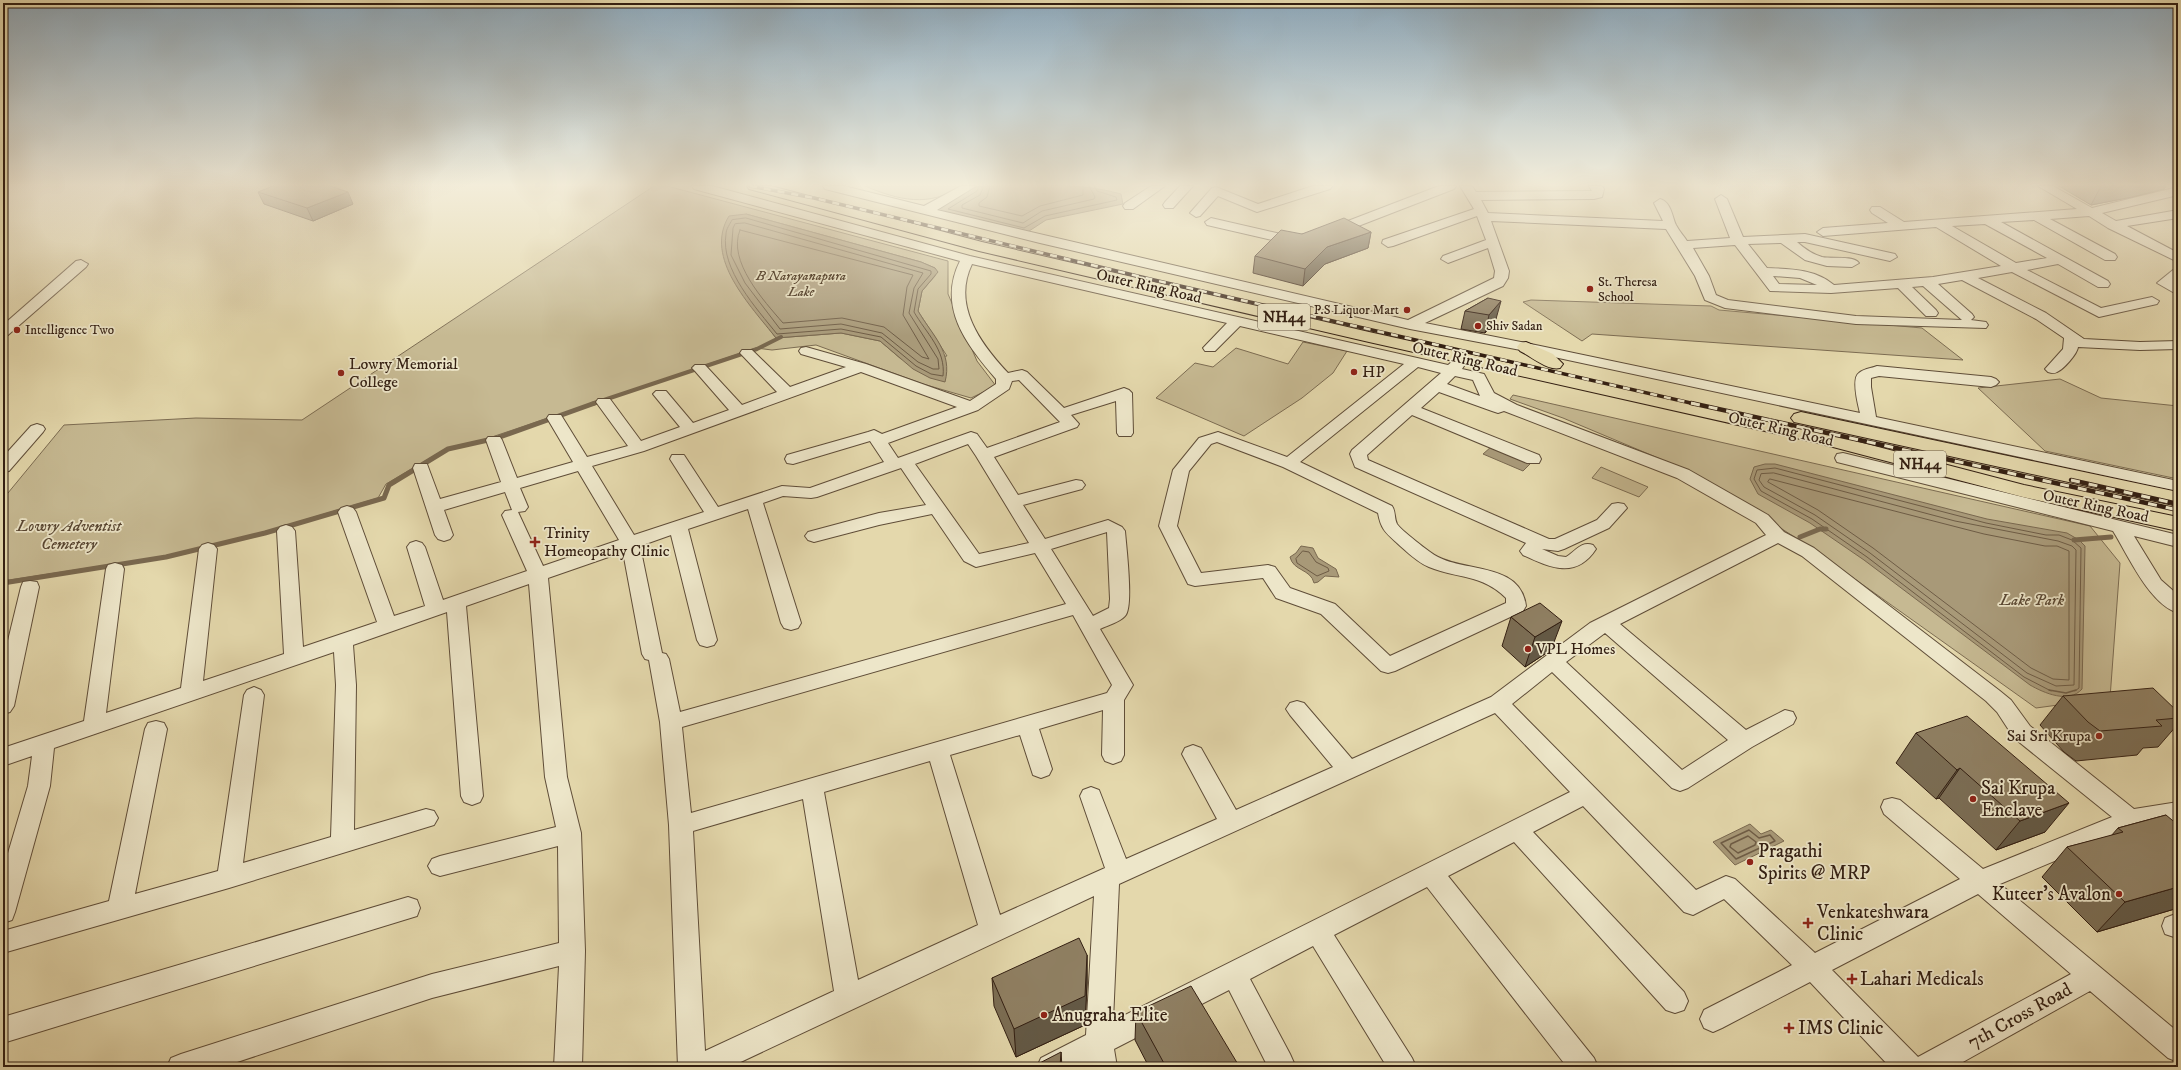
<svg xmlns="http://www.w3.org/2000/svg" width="2181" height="1070" font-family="'IM FELL DW Pica',serif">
  <rect width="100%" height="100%" fill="#e4d8ac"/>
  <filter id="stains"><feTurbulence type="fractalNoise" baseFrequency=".005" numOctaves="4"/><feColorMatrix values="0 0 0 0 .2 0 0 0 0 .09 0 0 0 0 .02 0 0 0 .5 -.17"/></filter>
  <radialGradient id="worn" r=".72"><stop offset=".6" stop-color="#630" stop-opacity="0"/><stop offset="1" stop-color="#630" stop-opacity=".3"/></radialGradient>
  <!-- green -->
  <g fill="#c6b992" stroke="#7c6c52" fill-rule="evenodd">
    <path d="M654,186H667L948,261V294L977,361L996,386L971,398L923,384L816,345L772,350L756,348L486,439L447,448L386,484L378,498L264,532L173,555L3,581V499L64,425L196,418L302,420ZM746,214L921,262L935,268V276L922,291L918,311L947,356L901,359L880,341L841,333L776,338L738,288Z"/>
    <path d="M865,186H961C929,208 898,200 865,186Z"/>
    <polygon points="1531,300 1711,306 1719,310 1922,328 1963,360 1592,334 1582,341 1523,302"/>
    <polygon points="1303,342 1347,351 1333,373 1302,398 1244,436 1156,398 1195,363 1213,367 1236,348 1288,364"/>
    <polygon points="2060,379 2101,398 2178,406 2178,479 2045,451 1978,388"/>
    <polygon points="1513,395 2090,526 2120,563 2110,698 2036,708 1807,545 1696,474 1563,418 1510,399"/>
    <polygon points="1601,467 1648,487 1639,497 1592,478"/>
  </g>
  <!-- water -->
  <g fill="#a89978" stroke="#79684f">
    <path d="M978,186C1025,186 1075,181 1121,194L1123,204L1046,220L1026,233L933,210Z"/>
    <path d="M746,214L921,262L935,268L938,272L922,291L918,311C932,335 953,352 945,382L930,378L913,369L880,341L841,333L776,338C751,306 703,258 729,216Z"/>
    <polygon points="1491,447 1530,464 1523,471 1483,454"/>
    <path d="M1765,464H1775L1987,519L2067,533L2079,540L2085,546L2082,689C2069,704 2044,693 2030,685L1864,560L1810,523L1758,494L1750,479L1754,467Z"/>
    <path d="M1301,546L1313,548L1318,558L1336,569L1339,577L1325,576L1318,582L1314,583C1311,569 1293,571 1290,557L1296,553Z"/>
    <polygon points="1750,824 1761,834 1771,830 1784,841 1735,865 1713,842"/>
  </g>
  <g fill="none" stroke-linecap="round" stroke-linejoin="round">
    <!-- shore-far1 -->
    <g stroke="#6e5c45" stroke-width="1">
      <polyline points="979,186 977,191 948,209 1024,228 1045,216 1117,200 1116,197 1097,191 1094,186"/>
      <polyline points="984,186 980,195 962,205 962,208 1023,223 1042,211 1094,199 1095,197 1089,186"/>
      <polyline points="990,186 987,197 979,203 979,206 1022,216 1040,206 1083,195 1083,186"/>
      <path d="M746,218L931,271V274L918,289L914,312C926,333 946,350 943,376L931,374L916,366L881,337L841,329L777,334C757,309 720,269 726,234C726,229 730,224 732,220Z"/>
      <polygon points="745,223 923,273 914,288 909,313 938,359 939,369 933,369 918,362 882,333 841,324 780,329 745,283 731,255 733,228 735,224"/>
      <path d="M740,230L913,275L907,287L903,315L929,359L922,357L884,327L842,318L783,323C764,301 727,261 740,230Z"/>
      <polygon points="1774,473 1955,521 2058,541 2072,546 2076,550 2074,685 2056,686 2027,673 1870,553 1815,515 1764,487 1759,480 1761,474"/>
      <polygon points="1770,479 1984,534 2045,546 2057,546 2069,551 2069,680 2053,679 2031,668 1873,548 1818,510 1768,482"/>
      <polygon points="1303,551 1309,552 1316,562 1328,568 1329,571 1317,576 1297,563 1296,559"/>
      <polyline points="2051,691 2024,677 1867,557 1812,519 1761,491 1754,479 1757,470 1775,468 1986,523 2046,535 2059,535 2072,540 2081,548 2079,688 2075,691"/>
    </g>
    <!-- shore -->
    <g stroke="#6e5c45" stroke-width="1.5">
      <polyline points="2049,690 2066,693 2076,690"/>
      <polygon points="1749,830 1759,838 1770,835 1775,841 1736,859 1721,843"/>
      <polygon points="1748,836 1756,842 1755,845 1738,853 1730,847 1731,844"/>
    </g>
    <!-- stream-far1 -->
    <polyline stroke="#79684f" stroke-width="4" points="592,404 757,349 781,337"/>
    <!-- stream -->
    <g stroke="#79684f" stroke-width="5">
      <polyline points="1800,537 1820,529 1826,529"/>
      <polyline points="2074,540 2111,537"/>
      <polyline points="3,583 166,557 265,533 384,498 389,485 448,449 497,438 595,403"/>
    </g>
    <defs>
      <g id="minor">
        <path d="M692,186H712L970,256L1448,365L1454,360H1464L1466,363L1462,369L1484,374L1494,393L1517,405L1689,470L1768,515L1784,532L1814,548L2000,691L2011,700L2030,726L2134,809L2178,802V820L2154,824L2178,843V867L2170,864L2128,830L2000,884L2178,1032V1062L2168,1058L2090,991L1954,1067H1890L1810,982L1722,1028L1713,1032L1704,1028L1700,1019L1704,1010L1792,965L1724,899L1693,915L1684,912L1583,806L1533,832L1684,992L1688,1001L1684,1010L1675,1013L1666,1010L1514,842L1448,876L1594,1058L1598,1067H1567L1427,887L1334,935L1412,1058L1416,1067H1387L1313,946L1250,979L1290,1054L1294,1063L1292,1067H1268L1229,990L1114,1049L1117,1067H1089V1062L1079,1067H1037L1041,1058L1086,1035L1094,896L730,1067H678L669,825L660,722L649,660L645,659L642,654L623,552L548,578L567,777L581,833L585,951L582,1067H554L559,966L432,998L222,1067H167L171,1058L181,1054L432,974L559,943L558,846L440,876L432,873L428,866L432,859L440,856L556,827L545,777L529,584L466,606L483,796L480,802L472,805L464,802L461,796L447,612L353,645L356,685L354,830L426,809L434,811L438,818L434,825L229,888L3,953V931L109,901L145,729L148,723L156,721L164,723L167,729L135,894L218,871L244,695L247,690L254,687L261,690L264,695L243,863L331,837L336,685L334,652L54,748L50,786L15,912L12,920L3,923V870L28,786L32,756L3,766V748L84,721L106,569L108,565L115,563L122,565L124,569L106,713L181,688L199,549L202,545L208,543L214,545L217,549L203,681L284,654L277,531L280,527L286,525L292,527L295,531L303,647L377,622L338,512L341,508L347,506L353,508L356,512L394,616L425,606L407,547L410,543L416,541L422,543L425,547L443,600L527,571L502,515L505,511L512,510L505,492L444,510L453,535L450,539L444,541L438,539L435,535L413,468L415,464H427L440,499L501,482L486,440L488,437H500L502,440L517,478L573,462L547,418L549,415H561L587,457L628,446L596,402L598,399H610L641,441L680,427L653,394L656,391H666L693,423L729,410L695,371L692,368L695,365H705L742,405L777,392L740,353L742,350H752L790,387L846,367L801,354L799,351L801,348L806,347L866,364L970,401L996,384V379C966,344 937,307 960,261L694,189ZM972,264L1227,323L1203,348L1205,351H1215L1240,326L1404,364L1287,457L1218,432L1199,438L1173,470L1159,526L1188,584L1195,586L1263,578L1276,598L1321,614L1381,671L1388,673L1395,671L1523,611L1526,606C1521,563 1466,572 1438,557C1430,553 1401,530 1397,524C1394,518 1396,512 1392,506L1300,462L1418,367L1441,373L1352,450L1350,454L1355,467L1526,543L1520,551L1523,555C1549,567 1576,580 1596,549L1593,545C1581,541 1576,551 1566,557L1558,556L1542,549L1558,551L1564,549L1609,528L1627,508L1624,504L1618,503L1612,504L1597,520L1555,539H1549L1368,460L1367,455L1412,415L1527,463H1539L1541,459L1539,455L1421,408L1439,392L1492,411L1498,413L1504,411L1677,478L1756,523L1766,535L1590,623L1491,697L1352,759L1304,703L1297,701L1290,703L1286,709L1290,715L1333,767L1236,810L1201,748L1193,745L1185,748L1182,754L1217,819L1126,859L1099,790L1091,787L1083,790L1080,796L1105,868L1000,915L950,755L1020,735L1033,775L1041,778L1049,775L1052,769L1039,729L1103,710L1102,755L1105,761L1113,764L1121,761L1124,755V700L1133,685L1100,629C1108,625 1120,622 1125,616C1134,608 1126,545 1125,531L1122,527L1108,520L1045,539L1023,505L1082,489L1085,485L1082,481L1076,480L1018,495L994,457L1077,427L1079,424L1071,415L1116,401L1117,433L1119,436H1131L1133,433L1132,393L1129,390L1124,388L1064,408L1027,372L1022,370L1008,373C980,343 952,305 972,264ZM861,372L957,407L882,434L874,430L868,432L787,455L785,459L787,463L793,464L870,441L884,462L810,488L782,486L718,507L684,455H672L670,459L704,512L634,535L592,466L644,451ZM1455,376L1473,380L1480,396L1447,384ZM1019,380L1060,422L987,448L977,434L971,432L898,458L888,443L978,410L1009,389L1012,381ZM1217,442L1283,467L1378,513C1381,529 1385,532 1397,543C1407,552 1417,562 1429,567C1458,579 1482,574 1506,598V603L1390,656L1335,604L1290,588L1275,567L1268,565L1201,573L1177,526L1189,471L1211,444ZM968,444L976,456L1029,543L979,554L915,464ZM901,468L926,505L879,513L808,532L805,536L808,540L814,542L879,525L932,514L964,561L976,567L1035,553L1066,604L680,712L669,659L666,654L662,653L640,546L671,535L697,640L700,645L707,647L714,645L717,640L688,529L748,509L781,623L784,628L791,630L798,628L801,623L763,503L783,496L811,498L817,497ZM578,471L619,540L543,566L518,512L525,511L528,507L520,488ZM1107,532L1110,599L1109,608L1093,616L1051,549ZM1778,543L1802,556L1986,701L1997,712L2014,738L2112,817L1983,869L1900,800L1892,798L1884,800L1881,807L1884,814L1960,879L1815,953L1735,879L1726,876L1696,890L1512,704L1552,672L1672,788L1680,791L1688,788L1752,747L1793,724L1796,718L1793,712L1785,710L1746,730L1620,624ZM1073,615L1112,685L1107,693L691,813L682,727ZM1605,633L1728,740L1682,770L1566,662ZM1495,713L1570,792L1113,1021L1119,884ZM930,761L978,925L858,980L824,792ZM803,799L834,991L705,1051L693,831ZM1978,894L2071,974L1918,1057L1832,970Z"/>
        <path d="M823,186H844L924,206L961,186H976L937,210L1408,320L1494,278L1495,271L1488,248L1448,263L1441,259L1443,256L1486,240L1477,216L1393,246L1388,247L1382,243L1383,240L1474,209L1460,186H1472L1476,192L1592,191L1589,186H1602L1604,189L1602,197L1594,199L1481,200L1488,213L1663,221L1654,203L1660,199C1671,202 1672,216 1676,225C1679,231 1684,236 1687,241L1730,238L1715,199L1721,195L1727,199L1743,237L1805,234L1895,254L1897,257L1890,261L1805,242H1797C1805,249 1812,254 1822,257C1831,259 1853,255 1859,263L1852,267L1827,266L1805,260L1781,243L1748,244L1767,268C1790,269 1815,269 1834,285L1933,277L2001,266L1936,227L1823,236L1817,232L1823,228L1888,223L1872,213L1870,210L1872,207H1880L1904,222L2077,209L2038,186H2053L2092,208L2178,187V195L2102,213L2116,221L2178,210V218L2127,226L2178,253V262L2108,228L2089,216L2050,219L2115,254L2117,257L2115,260H2105L2034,220L2001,222L2108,281L2110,284L2108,287H2098L2058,264L2027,270L2101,308L2152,297L2159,301L2157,304L2099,317L2012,272L1978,278L2046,313L2084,339L2140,342L2178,341V349L2140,350L2078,347C2077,354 2064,369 2057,372C2054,374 2051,373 2048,372L2045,369L2063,349L2064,338L2036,319L1962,280L1938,284L1972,314L1974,317L1971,320L1986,322L1988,325L1986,328L1856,324L1725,308L1705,300L1695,276L1666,229L1491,221L1509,271L1508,278L1503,286L1425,323L1526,343L1860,413C1858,405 1851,378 1859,373C1863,369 1872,368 1877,366L1991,377L1996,379L1999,382L1996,385L1991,387L1879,376L1871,378V387L1876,417L2178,481V491L1526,351L1410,329L1040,243L825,189ZM1985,224L2047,258L2016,263L1952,226ZM1735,245L1770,291L1831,293L1898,288L1926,316H1936L1938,313L1936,310L1912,287L1923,286L1962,320L1856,316L1728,300L1716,295L1709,276L1693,248ZM1773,276L1800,278L1817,285L1779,284Z"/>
        <polygon points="1151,186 1165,186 1133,209 1125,209 1123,206 1125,203"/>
        <polygon points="1180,186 1193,186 1173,208 1165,208 1163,205 1165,202"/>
        <polygon points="1313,186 1332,186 1330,189 1257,212 1218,196 1200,216 1196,217 1190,213 1212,188 1216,187 1258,204"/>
        <polygon points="1439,186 1456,186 1454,189 1335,235 1327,235 1325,232 1327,229"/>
        <polygon points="1211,218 1303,239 1304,242 1298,246 1207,225 1205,222"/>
        <polygon points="81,260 88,264 86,267 8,335 3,336 3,325 76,261"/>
        <polygon points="2178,269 2178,279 2173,283 2178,285 2178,295 2157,283 2173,270"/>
        <polygon points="37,424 43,426 45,429 43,432 9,471 3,472 3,457 31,426"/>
        <path d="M1843,453L2178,535V547L2134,536L2161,580L2178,595V613C2149,604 2128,555 2113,531L1837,462L1835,458L1837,454Z"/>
        <polygon points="30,581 37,582 39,587 14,706 10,712 3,714 3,661 21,587 23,582"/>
        <polygon points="408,897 417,900 420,908 417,916 3,1043 3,1017"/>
        <polygon points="2178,913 2178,936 2174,937 2165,934 2162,926 2165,918"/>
      </g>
      <g id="highway">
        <polygon points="747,186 771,186 982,242 1369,332 1817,431 2024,485 2178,517 2178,531 2023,497 1814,442 1369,342 979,251 749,189"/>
        <path d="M1526,342L1553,354L1563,364L1560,368C1548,371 1532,357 1520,351L1517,347L1520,343Z"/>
        <polygon points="1801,412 2178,492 2178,506 1794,422 1791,418 1794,414"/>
      </g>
    </defs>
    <!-- minor casing -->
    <use href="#minor" stroke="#5f4d38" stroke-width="2"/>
    <!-- highway casing -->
    <use href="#highway" stroke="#331f12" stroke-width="2"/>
    <!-- minor -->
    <use href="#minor" fill="#ede6c9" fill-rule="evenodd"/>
    <!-- highway -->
    <use href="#highway" fill="#e4d8ac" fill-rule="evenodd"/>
    <defs>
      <polyline id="rail-far1" points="750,186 814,198 1154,280 1695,404"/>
      <g id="rail">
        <polyline points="1691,403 2178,510"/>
        <polyline points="2071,480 2178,504"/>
      </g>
    </defs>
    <!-- rail-far1 casing -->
    <use href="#rail-far1" stroke="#331f12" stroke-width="3.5"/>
    <!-- rail casing -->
    <use href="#rail" stroke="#331f12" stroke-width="4.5"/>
    <!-- rail-far1 -->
    <use href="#rail-far1" stroke="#ede6c9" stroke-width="2.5" stroke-dasharray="7" stroke-linecap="butt"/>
    <!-- rail -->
    <use href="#rail" stroke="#ede6c9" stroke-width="3" stroke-dasharray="9" stroke-linecap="butt"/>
  </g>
  <!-- wall -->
  <g fill="#7b6d54" stroke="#331f12">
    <polygon points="2059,186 2166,186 2164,189 2132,197 2091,205"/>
    <polygon points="258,192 353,204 313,221 264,204"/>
    <polygon points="1371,232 1368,248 1325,264 1303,286 1253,273 1255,256 1302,234"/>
    <polygon points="1488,298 1496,319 1485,333 1461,329 1465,311"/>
    <polygon points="1511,617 1551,650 1525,667 1502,646"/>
    <polygon points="2063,696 2178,712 2178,724 2158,747 2143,748 2137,755 2076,761 2064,752 2040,725"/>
    <polygon points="1916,733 2045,832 1996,850 1939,798 1936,799 1896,763"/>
    <polygon points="2166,815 2178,908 2097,932 2042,877 2067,847 2111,836 2118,828"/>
    <polygon points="1087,955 1087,983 1085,1025 1016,1057 994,1006 992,978"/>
    <polygon points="1136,1012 1239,1067 1149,1067 1135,1040"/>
  </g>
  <!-- shaded-wall -->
  <g fill="#645945" stroke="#331f12">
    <polygon points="2101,186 2166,186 2164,189 2132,197 2091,205"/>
    <polygon points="348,192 353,204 313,221 307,208"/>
    <polygon points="1371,232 1368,248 1325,264 1303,286 1305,269 1327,247"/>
    <polygon points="1501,301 1496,319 1485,333 1489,315"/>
    <polygon points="1562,621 1551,650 1525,667 1535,637"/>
    <polygon points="1960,768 1939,798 1936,799 1957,770"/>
    <polygon points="2069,803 2045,832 1996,850 2020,821"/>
    <polygon points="2178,887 2178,908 2097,932 2125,902"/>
    <polygon points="1087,955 1087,983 1085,1025 1016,1057 1014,1029"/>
    <polygon points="1061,1052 1062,1067 1060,1067"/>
  </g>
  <!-- building -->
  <g fill="#8f7f62" stroke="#331f12">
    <polygon points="273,186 330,186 348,192 307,208 258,192"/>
    <polygon points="1344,218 1371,232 1327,247 1305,269 1255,256 1281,230 1302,234"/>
    <polygon points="1488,298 1501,301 1489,315 1465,311"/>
    <polygon points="1540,603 1562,621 1535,637 1511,617"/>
    <polygon points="2153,688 2178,712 2178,718 2156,720 2162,726 2100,731 2088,722 2063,696"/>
    <polygon points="1967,716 2069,803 2020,821 1960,768 1957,770 1916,733"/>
    <polygon points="2166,815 2178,825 2178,887 2125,902 2067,847 2123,832 2118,828"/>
    <polygon points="1079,938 1087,955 1085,996 1014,1029 992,978"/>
    <polygon points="1191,986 1239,1066 1237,1067 1166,1067 1136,1012"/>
    <polygon points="1061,1052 1060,1067 1032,1067"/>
  </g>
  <!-- sky -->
  <linearGradient id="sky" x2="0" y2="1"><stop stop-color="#8ea9bb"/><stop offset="0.55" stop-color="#f3edda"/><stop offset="1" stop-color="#f3edda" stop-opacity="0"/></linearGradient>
  <rect width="2181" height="336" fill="url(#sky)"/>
  <!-- markers -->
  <g fill="#8f2418" stroke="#ede6c9" stroke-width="1.5">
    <circle cx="1590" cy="289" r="4"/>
    <circle cx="1407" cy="310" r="4"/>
    <circle cx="1478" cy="326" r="4"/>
    <circle cx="17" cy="330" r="4"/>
    <circle cx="1354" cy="372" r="4"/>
    <circle cx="341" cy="373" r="4"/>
    <path d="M533 536h4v4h4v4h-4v4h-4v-4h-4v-4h4z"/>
    <circle cx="1528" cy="649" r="4"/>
    <circle cx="2099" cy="736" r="4"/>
    <circle cx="1973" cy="799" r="4"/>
    <circle cx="1750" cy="862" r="4"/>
    <circle cx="2119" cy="894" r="4"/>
    <path d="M1806 917h4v4h4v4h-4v4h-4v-4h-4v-4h4z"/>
    <path d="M1850 973h4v4h4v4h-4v4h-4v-4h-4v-4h4z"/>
    <circle cx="1044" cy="1015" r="4"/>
    <path d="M1787 1022h4v4h4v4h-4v4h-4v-4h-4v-4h4z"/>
  </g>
  <g text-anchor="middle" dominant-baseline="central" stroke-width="3.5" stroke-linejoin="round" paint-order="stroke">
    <!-- far-poi labels -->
    <g font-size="13" fill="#331f12" stroke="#ede6c9" text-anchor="start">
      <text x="1598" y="282">St. Theresa<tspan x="1598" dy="15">School</tspan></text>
      <text x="1399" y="310" text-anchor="end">P.S Liquor Mart</text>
      <text x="1486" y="326">Shiv Sadan</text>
      <text x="25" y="330">Intelligence Two</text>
    </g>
    <!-- far-water labels -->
    <g font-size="14" font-style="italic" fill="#5c4a36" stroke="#ede6c9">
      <text x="801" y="276">B Narayanapura<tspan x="801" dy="16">Lake</tspan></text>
    </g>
    <!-- shield labels -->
    <g fill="#ede6c9" stroke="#6b5b49" stroke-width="1">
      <rect x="1258" y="304" width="52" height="26" rx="3"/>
      <rect x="1894" y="451" width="52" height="26" rx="3"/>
    </g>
    <g font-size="15" font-weight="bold" fill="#331f12">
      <text x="1284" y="317">NH44</text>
      <text x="1920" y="464">NH44</text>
    </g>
    <!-- street labels -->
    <g font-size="16" fill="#331f12" stroke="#ede6c9">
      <text transform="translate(1149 286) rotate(13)">Outer Ring Road</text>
      <text transform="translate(1465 359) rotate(13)">Outer Ring Road</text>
      <text transform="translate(1781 429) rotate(13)">Outer Ring Road</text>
      <text transform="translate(2096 506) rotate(12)">Outer Ring Road</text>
    </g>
    <!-- poi labels -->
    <g font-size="16" fill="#331f12" stroke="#ede6c9" text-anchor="start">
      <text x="349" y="364">Lowry Memorial<tspan x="349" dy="18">College</tspan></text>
      <text x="1362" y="372">HP</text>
      <text x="544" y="533">Trinity<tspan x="544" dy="18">Homeopathy Clinic</tspan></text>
      <text x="1536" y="649">VPL Homes</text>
      <text x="2091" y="736" text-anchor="end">Sai Sri Krupa</text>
    </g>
    <!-- park labels -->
    <g font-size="16" font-style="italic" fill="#584632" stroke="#ede6c9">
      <text x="69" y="526">Lowry Adventist<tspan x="69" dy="18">Cemetery</tspan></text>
      <text x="2032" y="600">Lake Park</text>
    </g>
    <!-- near-poi labels -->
    <g font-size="19" fill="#331f12" stroke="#ede6c9" text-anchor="start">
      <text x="1981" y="788">Sai Krupa<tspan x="1981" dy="22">Enclave</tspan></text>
      <text x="1758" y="851">Pragathi<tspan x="1758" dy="22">Spirits @ MRP</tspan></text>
      <text x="2111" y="894" text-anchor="end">Kuteer's Avalon</text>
      <text x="1817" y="912">Venkateshwara<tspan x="1817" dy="22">Clinic</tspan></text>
      <text x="1860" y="979">Lahari Medicals</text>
      <text x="1052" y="1015">Anugraha Elite</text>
      <text x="1798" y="1028">IMS Clinic</text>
    </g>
    <!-- near-street labels -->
    <g font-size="19" fill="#331f12" stroke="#ede6c9">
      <text transform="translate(2020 1016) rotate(-29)">7th Cross Road</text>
    </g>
  </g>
  <!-- margin -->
  <rect width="2181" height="1070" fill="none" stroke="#e4d8ac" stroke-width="16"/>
  <rect x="4" y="4" width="2173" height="1062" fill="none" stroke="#331f12" stroke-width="2"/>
  <rect x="8" y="8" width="2165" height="1054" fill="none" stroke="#331f12"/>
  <rect width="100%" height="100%" filter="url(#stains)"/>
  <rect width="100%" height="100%" fill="url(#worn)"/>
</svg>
